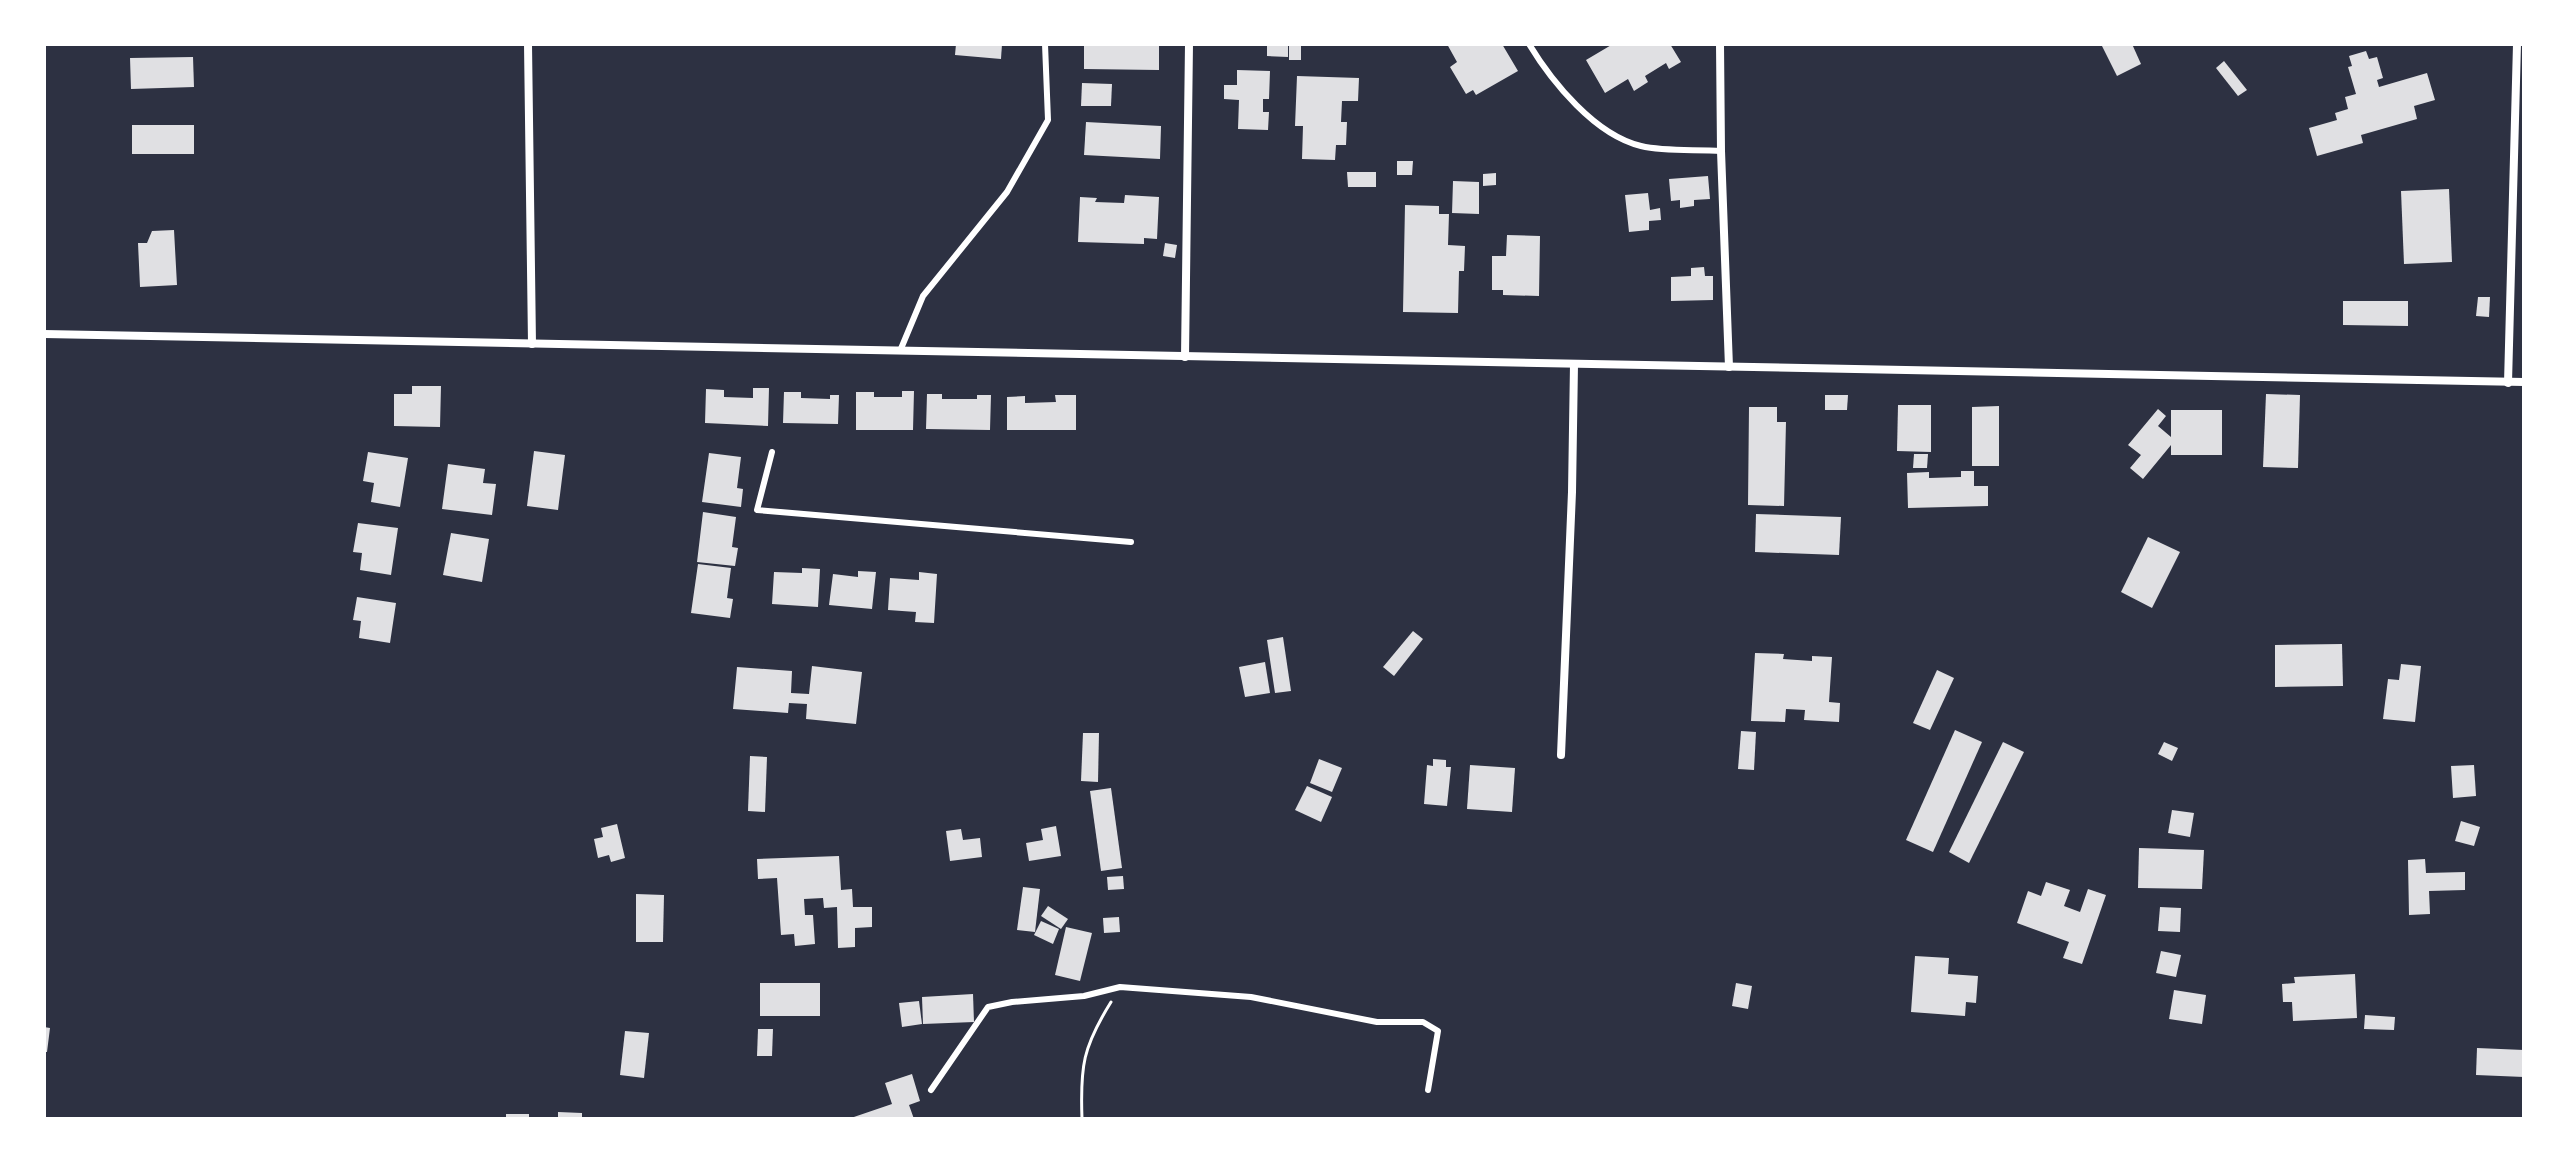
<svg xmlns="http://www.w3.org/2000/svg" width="2568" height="1163" font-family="'IBM Plex Serif',serif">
  <rect width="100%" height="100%" fill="#2d3142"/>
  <!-- building -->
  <g fill="#e0e0e3">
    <polygon points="956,44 1002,44 1001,59 955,55"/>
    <polygon points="1084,44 1159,44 1159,70 1084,69"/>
    <polygon points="1267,44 1288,44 1288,57 1267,56"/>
    <rect x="1289" y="44" width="12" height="16"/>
    <polygon points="1447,44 1502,44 1518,71 1476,95 1473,90 1466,94 1450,67 1457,62"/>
    <polygon points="1613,44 1670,44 1681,62 1669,69 1666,63 1645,76 1648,82 1634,91 1628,79 1605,93 1586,60"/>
    <polygon points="2101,44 2132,44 2141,64 2117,76"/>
    <polygon points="2366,51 2369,59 2377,57 2383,78 2377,80 2379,87 2427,73 2435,100 2414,106 2417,119 2361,135 2363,143 2317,156 2309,128 2337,120 2335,113 2348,109 2345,97 2356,94 2348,67 2352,66 2349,56"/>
    <polygon points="193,57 194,87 131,89 130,58"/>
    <polygon points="2224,61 2247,90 2238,96 2216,68"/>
    <polygon points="1237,70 1270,71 1269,99 1263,99 1263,112 1269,112 1268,130 1238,129 1239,100 1224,99 1224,85 1237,85"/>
    <polygon points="1297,76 1359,78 1358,101 1342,101 1341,122 1347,122 1346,145 1336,145 1335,160 1302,159 1303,126 1295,126"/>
    <polygon points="1082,83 1112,84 1111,106 1081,106"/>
    <polygon points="1086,122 1161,126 1160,159 1084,155"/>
    <rect x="132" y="125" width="62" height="29"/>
    <polygon points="1397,161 1413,161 1412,175 1397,175"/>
    <polygon points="1347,172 1376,172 1376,187 1348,187"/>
    <polygon points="1496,173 1496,185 1483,186 1483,174"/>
    <polygon points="1708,176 1710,199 1694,200 1694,206 1680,208 1680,200 1671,201 1669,179"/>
    <polygon points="1453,181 1479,182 1479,214 1452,213"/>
    <polygon points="2449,189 2452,262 2404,264 2401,191"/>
    <polygon points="1648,193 1650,210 1660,208 1661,220 1649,221 1649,230 1629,232 1625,195"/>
    <polygon points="1125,195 1159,197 1157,239 1144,238 1144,244 1078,242 1080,197 1097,198 1095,202 1124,203"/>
    <polygon points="1405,205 1439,206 1439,214 1449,214 1448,245 1465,246 1464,271 1459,271 1458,313 1403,312"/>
    <polygon points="174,230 177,285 140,287 138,243 147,243 152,231"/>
    <polygon points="1507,235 1540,236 1539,296 1503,295 1503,290 1492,290 1492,256 1506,256"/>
    <polygon points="1165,243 1177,245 1175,258 1163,256"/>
    <polygon points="1704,267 1705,276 1713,276 1713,300 1671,301 1671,277 1691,276 1691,268"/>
    <polygon points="2478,297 2490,297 2489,317 2476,316"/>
    <polygon points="2343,301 2408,301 2408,326 2343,325"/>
    <polygon points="412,386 441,386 440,427 394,426 394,394 412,394"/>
    <polygon points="753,388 769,388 768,426 705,423 706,389 724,390 724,397 753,398"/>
    <polygon points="902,391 914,391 913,430 856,430 856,392 874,392 874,397 902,397"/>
    <polygon points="784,392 801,392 801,398 830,399 830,395 839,395 838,424 783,423"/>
    <polygon points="927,394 942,394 942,399 977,399 977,395 991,395 990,430 926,429"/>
    <polygon points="2266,394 2300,395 2298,468 2263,467"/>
    <polygon points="1055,395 1076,395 1076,430 1007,430 1007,397 1025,396 1025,403 1056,402"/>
    <polygon points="1825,395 1848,395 1847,410 1825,410"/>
    <polygon points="1898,405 1931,405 1931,452 1897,451"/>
    <polygon points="1999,406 1999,466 1972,466 1972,407"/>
    <polygon points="1749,407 1777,407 1777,422 1786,422 1784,506 1748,505"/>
    <polygon points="2158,409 2166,416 2158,426 2171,437 2171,410 2222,410 2222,455 2171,455 2171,445 2143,479 2130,468 2141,455 2128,445"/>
    <polygon points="534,451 565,455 558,510 527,506"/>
    <polygon points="368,452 408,458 400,507 371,502 374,483 363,481"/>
    <polygon points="709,453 741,457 737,488 743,489 741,507 702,502"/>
    <polygon points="1914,454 1928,454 1927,468 1913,468"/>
    <polygon points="448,464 485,469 483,483 496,484 492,515 442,509"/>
    <polygon points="1961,471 1974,471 1974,486 1988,486 1988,506 1908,508 1907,473 1929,472 1929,478 1961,477"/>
    <polygon points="703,512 736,517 732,547 738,548 735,566 697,562"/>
    <polygon points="1756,514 1841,517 1839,555 1755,552"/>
    <polygon points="358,523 398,528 391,575 360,570 362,553 353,552"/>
    <polygon points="451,533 489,539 482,582 443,575"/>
    <polygon points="2148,537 2180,552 2152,608 2121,592"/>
    <polygon points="698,564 731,568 727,598 733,599 730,618 691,613"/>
    <polygon points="802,568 820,569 818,607 772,604 774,572 802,573"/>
    <polygon points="858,571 876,572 872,609 829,605 833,574 858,577"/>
    <polygon points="919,572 937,574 934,623 915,622 916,612 888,610 890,578 919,580"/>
    <polygon points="357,597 396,603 390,643 359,638 361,621 353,620"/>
    <polygon points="1413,631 1423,639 1394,676 1383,667"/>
    <polygon points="1283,637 1291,691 1275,693 1267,640"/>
    <polygon points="2342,644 2343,686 2275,687 2275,645"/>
    <polygon points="1755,653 1784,654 1783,659 1812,661 1812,656 1832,657 1829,702 1840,703 1839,722 1804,720 1805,710 1786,709 1785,722 1751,721"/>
    <polygon points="1265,662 1270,693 1245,697 1239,667"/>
    <polygon points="2401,664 2421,666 2415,722 2383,719 2388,679 2399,680"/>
    <polygon points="812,666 862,672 856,724 806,719 807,704 789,703 788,713 733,709 737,667 792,671 791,693 809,694"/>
    <polygon points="1937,670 1954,678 1930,730 1913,723"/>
    <polygon points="1955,730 1982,742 1933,852 1906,840"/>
    <polygon points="1741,731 1756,732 1754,770 1738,769"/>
    <polygon points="1083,733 1099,733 1098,782 1081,781"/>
    <polygon points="2003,742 2024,752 1969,863 1949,852"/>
    <polygon points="2164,742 2178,748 2172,761 2158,754"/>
    <polygon points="750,756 767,757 765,812 748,811"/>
    <polygon points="1319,759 1342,768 1332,792 1310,783"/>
    <polygon points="1433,759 1446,760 1446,767 1451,767 1447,806 1424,804 1427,765 1433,766"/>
    <polygon points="1470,765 1515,768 1512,812 1467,809"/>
    <polygon points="2474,765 2476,796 2453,798 2451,766"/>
    <polygon points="1307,786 1332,797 1321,822 1295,810"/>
    <polygon points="1111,788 1122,868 1101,871 1090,791"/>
    <polygon points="2172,810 2194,813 2190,837 2168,833"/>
    <polygon points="2461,821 2480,827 2474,846 2455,841"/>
    <polygon points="617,824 625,858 611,862 609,855 598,858 594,839 603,837 601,828"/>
    <polygon points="1056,826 1061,856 1029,861 1026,843 1043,840 1041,829"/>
    <polygon points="961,829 963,840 980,838 982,857 950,861 946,831"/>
    <polygon points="2139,848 2204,850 2202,889 2138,888"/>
    <polygon points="839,856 841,890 852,889 853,907 872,907 872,927 855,928 855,947 838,948 837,907 824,908 823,898 804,899 805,915 813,915 815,944 795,946 794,934 781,935 777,878 758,879 757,859"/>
    <polygon points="2425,859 2426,873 2465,872 2465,890 2429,891 2430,914 2409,915 2408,860"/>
    <polygon points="1123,876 1124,889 1108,890 1107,877"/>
    <polygon points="2046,882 2070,890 2064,906 2080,912 2088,889 2106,895 2082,964 2063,958 2069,942 2017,923 2028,891 2041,896"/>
    <polygon points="1023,887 1040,889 1035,932 1017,930"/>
    <polygon points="636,894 664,895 663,942 636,942"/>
    <polygon points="1048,906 1068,919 1061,929 1041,916"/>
    <polygon points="2160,907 2181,908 2180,932 2158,931"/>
    <polygon points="1119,917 1120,932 1104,933 1103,918"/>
    <polygon points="1041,921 1059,929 1053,944 1034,935"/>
    <polygon points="1066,927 1092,933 1080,981 1055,975"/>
    <polygon points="2161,951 2181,955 2176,977 2156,973"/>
    <polygon points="1915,956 1949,958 1948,974 1978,976 1976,1003 1966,1002 1965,1016 1911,1012"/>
    <polygon points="2355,974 2357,1018 2293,1021 2292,1002 2283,1002 2282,984 2295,983 2294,977"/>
    <rect x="760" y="983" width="60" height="33"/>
    <polygon points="1736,983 1752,986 1748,1009 1732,1006"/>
    <polygon points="2174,990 2206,995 2202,1024 2169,1019"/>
    <polygon points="973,994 974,1022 923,1024 922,997"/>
    <polygon points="919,1001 922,1024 902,1027 899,1003"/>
    <polygon points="2365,1015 2395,1017 2394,1030 2364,1029"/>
    <polygon points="44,1027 50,1028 47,1052 44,1052"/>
    <polygon points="758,1029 773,1029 772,1056 757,1056"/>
    <polygon points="625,1031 649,1033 644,1078 620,1075"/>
    <polygon points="2477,1048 2524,1050 2524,1077 2476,1075"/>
    <polygon points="912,1074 920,1101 909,1105 914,1119 848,1119 892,1104 885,1083"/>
    <polygon points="558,1112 582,1113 582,1119 558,1119"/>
    <rect x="506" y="1114" width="23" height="5"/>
  </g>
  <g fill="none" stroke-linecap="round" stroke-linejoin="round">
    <!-- path -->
    <path stroke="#fff" stroke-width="3" d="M1082,1119C1080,1066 1083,1047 1111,1002"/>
    <!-- service -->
    <g stroke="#fff" stroke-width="6">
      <path d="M1529,44C1552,82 1595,135 1641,146C1666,152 1696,149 1721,151"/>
      <polyline points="900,351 923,296 1007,192 1048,120 1045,44"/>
      <polyline points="772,452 757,510 1131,542"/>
      <polyline points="931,1090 988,1007 1012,1002 1084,996 1120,987 1251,997 1377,1022 1423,1022 1438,1031 1428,1090"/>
    </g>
    <!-- minor -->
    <g stroke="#fff" stroke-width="8">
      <polyline points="528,44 532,344"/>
      <polyline points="1720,44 1721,151 1729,367"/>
      <polyline points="44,334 2524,382"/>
      <polyline points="1185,357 1189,44"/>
      <polyline points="2508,383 2517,44"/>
      <polyline points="1561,755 1572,492 1574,364"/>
    </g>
  </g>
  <!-- border -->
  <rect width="2568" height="1163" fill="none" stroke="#ffffff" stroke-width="92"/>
</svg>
